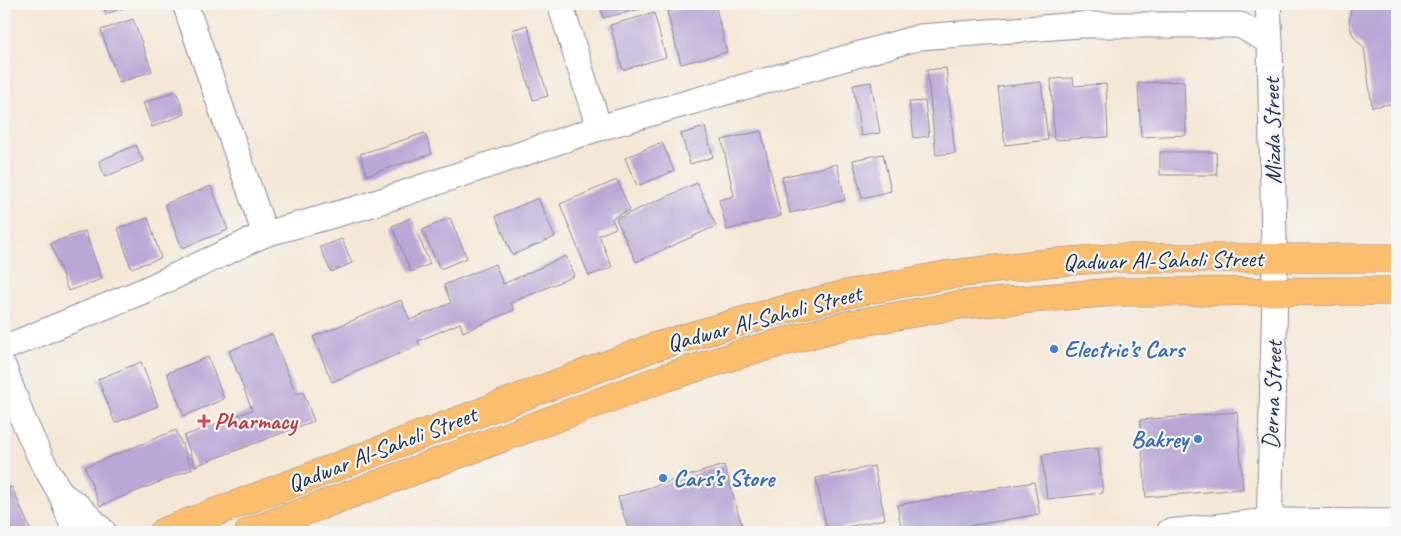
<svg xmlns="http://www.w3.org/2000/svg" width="1401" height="536" font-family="Caveat,sans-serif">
  <rect width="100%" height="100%" fill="#f6f6f2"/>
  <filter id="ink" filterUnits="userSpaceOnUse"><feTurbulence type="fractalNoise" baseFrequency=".02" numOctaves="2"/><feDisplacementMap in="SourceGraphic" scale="10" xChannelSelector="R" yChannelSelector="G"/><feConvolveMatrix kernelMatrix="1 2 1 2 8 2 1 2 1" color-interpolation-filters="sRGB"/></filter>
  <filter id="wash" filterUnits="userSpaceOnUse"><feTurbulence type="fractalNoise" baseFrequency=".0096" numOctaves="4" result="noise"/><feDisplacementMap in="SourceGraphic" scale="20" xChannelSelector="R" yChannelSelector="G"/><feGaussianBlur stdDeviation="1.12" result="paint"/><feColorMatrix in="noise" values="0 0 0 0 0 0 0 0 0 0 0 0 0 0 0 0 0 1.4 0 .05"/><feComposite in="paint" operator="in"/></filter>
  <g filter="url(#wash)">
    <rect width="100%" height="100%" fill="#f5e7d5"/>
    <g id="blocks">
      <!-- building -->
      <g fill="#b9a7d6">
        <polygon points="102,4 125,4 126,7 106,14"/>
        <polygon points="600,4 652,4 653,6 603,18"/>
        <polygon points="700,4 715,4 727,52 681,64 667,12"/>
        <polygon points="1354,4 1397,4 1397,103 1372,107 1364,47 1358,42 1352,33 1349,22 1351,10"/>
        <polygon points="654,13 666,57 623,70 610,25"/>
        <polygon points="133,19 152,71 119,83 101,30"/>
        <polygon points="527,25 548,96 533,100 512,30"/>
        <polygon points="946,68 955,153 936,155 927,70"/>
        <polygon points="1073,78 1074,86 1106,84 1108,137 1054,140 1051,79"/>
        <polygon points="1184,81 1186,135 1141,137 1138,83"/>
        <polygon points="871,82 880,133 861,136 853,85"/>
        <polygon points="1041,82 1048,140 1005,145 998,87"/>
        <polygon points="176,91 185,114 152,127 143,103"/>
        <polygon points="925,101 929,136 914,138 909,102"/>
        <polygon points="705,127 713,157 690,164 681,134"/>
        <polygon points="761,131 781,216 727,230 719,200 734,196 722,140"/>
        <polygon points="425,133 432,154 367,175 360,154"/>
        <polygon points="662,142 674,171 637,186 625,158"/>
        <polygon points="136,145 143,161 105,177 99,161"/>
        <polygon points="1160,152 1216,152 1217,175 1160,175"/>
        <polygon points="883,154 891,191 862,198 853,160"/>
        <polygon points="837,164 845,200 790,213 782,177"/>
        <polygon points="617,180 630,210 612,218 616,228 599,235 612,267 589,276 560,204"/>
        <polygon points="697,183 716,226 636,262 616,219"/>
        <polygon points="211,186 228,230 182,248 165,204"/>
        <polygon points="538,198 555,237 512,255 496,216"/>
        <polygon points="148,218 161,258 131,268 118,228"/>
        <polygon points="411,218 430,264 411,272 392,226"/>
        <polygon points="450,218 467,258 440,269 422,230"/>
        <polygon points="85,231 102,279 68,291 51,243"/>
        <polygon points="342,239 352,263 331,272 320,247"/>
        <polygon points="566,256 574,276 511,303 514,310 463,332 460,323 418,341 420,345 332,382 313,337 401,300 410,320 451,303 444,285 495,264 503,284"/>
        <polygon points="272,334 296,394 303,392 314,421 195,466 184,436 252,410 229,351"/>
        <polygon points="208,357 224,399 184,416 167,373"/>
        <polygon points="141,362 158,406 115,423 98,379"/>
        <polygon points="1237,412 1243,489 1146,497 1140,420"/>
        <polygon points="176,430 192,469 100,506 85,467"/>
        <polygon points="1098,448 1103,493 1047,499 1042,455"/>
        <polygon points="724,465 744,532 629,532 618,497"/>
        <polygon points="874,466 885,519 827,531 816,478"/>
        <polygon points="1034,482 1040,514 933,532 902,532 897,505"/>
        <polygon points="12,487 30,529 23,532 4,532 4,490"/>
      </g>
    </g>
  </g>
  <g filter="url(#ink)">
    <use href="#blocks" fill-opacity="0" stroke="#888b9a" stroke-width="1"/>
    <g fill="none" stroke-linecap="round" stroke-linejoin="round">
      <defs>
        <g id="minor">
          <polyline points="185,4 265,234"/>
          <polyline points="560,4 599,128"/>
          <polyline points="1268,4 1270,42 1275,292 1269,532"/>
          <polyline points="4,348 143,291 265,234 366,206 599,128 920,37 1080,25 1240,25 1270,42"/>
          <polyline points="4,368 22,417 41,459 61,494 75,532"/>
          <polyline points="61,494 77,505 104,532"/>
          <polyline points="1169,532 1269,521 1397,522"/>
        </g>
        <g id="trunk">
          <polyline points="163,532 654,347 763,315 842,295 945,275 1046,263 1110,258 1397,258"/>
          <polyline points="249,532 664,378 750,351 846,325 959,305 1115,292 1397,291"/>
        </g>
      </defs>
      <!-- minor casing -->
      <use href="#minor" stroke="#888b9a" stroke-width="27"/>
      <!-- trunk casing -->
      <use href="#trunk" stroke="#888b9a" stroke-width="29"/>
      <!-- minor -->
      <use href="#minor" stroke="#fff" stroke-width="25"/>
      <!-- trunk -->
      <use href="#trunk" stroke="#fabe6d" stroke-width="28"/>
    </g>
  </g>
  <!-- markers -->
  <g fill="#3f7fe0" stroke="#f6f6f2" stroke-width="2">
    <circle cx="1054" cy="349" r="5"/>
    <circle cx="1198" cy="439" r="5"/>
    <circle cx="663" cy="478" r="5"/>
  </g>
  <path fill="#e0444e" stroke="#f6f6f2" stroke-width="2" d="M201.5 413.5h5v5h5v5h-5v5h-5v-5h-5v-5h5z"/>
  <g text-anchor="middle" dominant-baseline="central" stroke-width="4.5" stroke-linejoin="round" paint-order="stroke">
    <!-- street labels -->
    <g font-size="24" fill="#1b2f5e" stroke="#f6f6f2">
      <text transform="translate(1272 131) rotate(-91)">Mizda Street</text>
      <text transform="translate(1163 260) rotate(-1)">Qadwar Al-Saholi Street</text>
      <text transform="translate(764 318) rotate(-15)">Qadwar Al-Saholi Street</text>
      <text transform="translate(1272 395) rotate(-88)">Derna Street</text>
      <text transform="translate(382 449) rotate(-21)">Qadwar Al-Saholi Street</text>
    </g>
    <!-- shop labels -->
    <g font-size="24" font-weight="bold" fill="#366cbe" stroke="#f6f6f2" text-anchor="start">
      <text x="1064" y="349">Electric’s Cars</text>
      <text x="1188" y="439" text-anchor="end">Bakrey</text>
      <text x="673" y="478">Cars’s Store</text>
    </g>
    <!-- health labels -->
    <g font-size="24" font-weight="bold" fill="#be3a42" stroke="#f6f6f2" text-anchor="start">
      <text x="214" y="421">Pharmacy</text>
    </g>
  </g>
  <!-- margin -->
  <rect width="1401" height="536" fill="none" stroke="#f6f6f2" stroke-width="20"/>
</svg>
